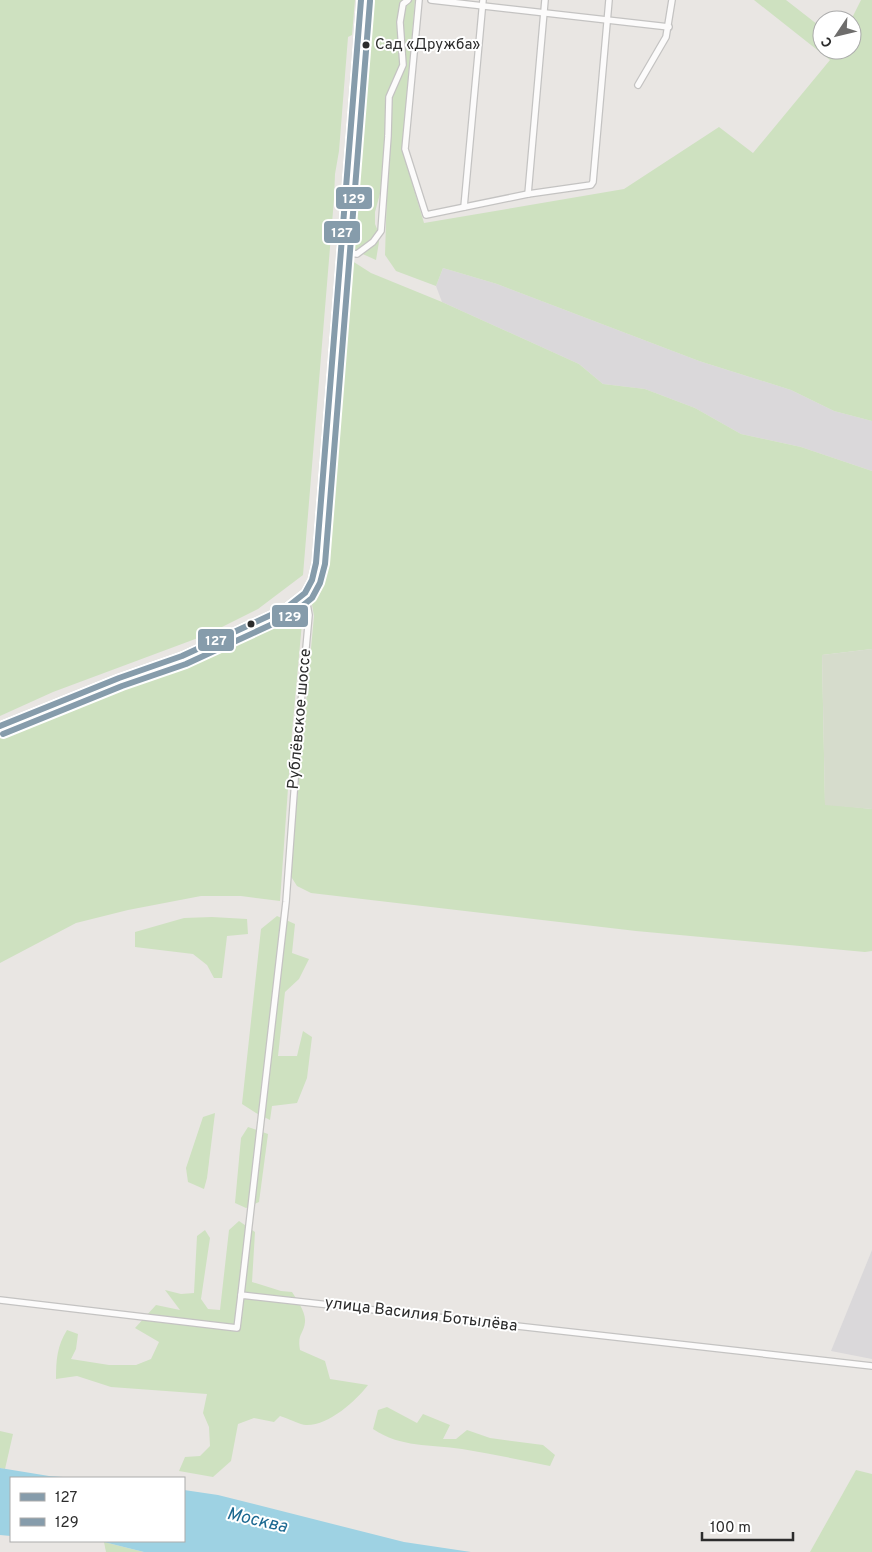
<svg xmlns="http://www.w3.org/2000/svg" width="872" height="1552" font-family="Overpass,sans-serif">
  <rect width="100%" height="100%" fill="#e9e6e3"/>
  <!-- industrial -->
  <g fill="#dad8da">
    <polygon points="443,268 497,284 699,361 791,390 834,411 872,421 872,471 801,447 741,434 695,408 645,389 603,384 579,364 442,302 436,286"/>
    <polygon points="872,1250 872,1359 831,1351"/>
  </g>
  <!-- green -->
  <g fill="#cee1c0">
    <polygon points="0,0 355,0 352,35 348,37 339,151 335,174 334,199 303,575 258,609 206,635 53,692 0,716"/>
    <path d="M362,0H415L402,149L424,223L624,189L719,127L753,153L830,60L754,0H786L822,28V50H852L851,20L861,0H872V421L834,411L791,390L699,361L497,284L443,268L436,286L396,271L385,255L387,191L381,190L375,212V224L378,231L379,242L376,260L347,247L355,186L361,60C371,46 370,37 360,25Z"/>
    <polygon points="346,257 371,273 442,302 579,364 603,384 645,389 695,408 741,434 801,447 872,471 872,649 822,655 825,804 872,809 872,951 865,952 636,931 311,893 297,886 290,875 314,616 310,593 316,586 317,576"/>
    <polygon points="300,607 303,612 292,732 280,901 241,896 201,896 128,910 76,923 0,963 0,733 67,710 78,700 98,695 115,682 195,664 219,644"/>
    <polygon points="277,916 295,924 292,953 309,959 299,979 285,992 278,1056 297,1056 303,1031 312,1037 307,1078 297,1103 272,1106 270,1120 256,1113 242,1104 261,929"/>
    <polygon points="212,917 247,919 248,934 227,936 222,978 214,978 207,965 193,954 135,947 135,932 184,918"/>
    <polygon points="215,1113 207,1178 204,1189 188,1182 186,1168 203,1117"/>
    <polygon points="248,1127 268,1134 259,1202 246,1208 235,1203 241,1138"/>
    <path d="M239,1221L255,1232L252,1282L281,1291L292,1292C297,1300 306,1312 305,1322C304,1334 297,1333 300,1350L325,1361L330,1379L368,1385C356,1401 328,1426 306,1425C301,1425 287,1418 280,1416L274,1422L254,1418L238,1424L231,1461L213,1477L179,1471L185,1457L200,1456L210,1446L209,1427L203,1413L207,1394L111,1387L77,1376L56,1379C56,1360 57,1346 67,1330L78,1334L76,1349L71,1359L109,1365H136L151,1359L159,1342L135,1328L156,1305L180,1310L165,1290L181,1294L194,1293L197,1236L205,1230L210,1238L201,1299L208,1309L220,1310L229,1230Z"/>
    <path d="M387,1407L417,1423L423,1414L450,1425L443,1439H456L467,1430L490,1438L543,1445L555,1455L550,1466C521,1460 492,1454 462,1449C430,1444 401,1448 373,1429L378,1410Z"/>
    <polygon points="0,1431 13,1434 5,1469 0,1468"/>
    <polygon points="856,1470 872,1474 872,1552 810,1552"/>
    <polygon points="104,1542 144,1552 106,1552"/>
  </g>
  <!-- cemetery -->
  <polygon fill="#d6dccc" points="872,649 872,809 825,805 822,655"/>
  <!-- water -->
  <g fill="#9ed2e3">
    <polygon points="0,1468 49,1476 77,1478 11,1478 11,1536 0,1535"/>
    <polygon points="184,1490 218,1495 404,1542 471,1552 144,1552 104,1542 86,1541 184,1541"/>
  </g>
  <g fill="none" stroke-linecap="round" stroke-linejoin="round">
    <defs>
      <g id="minor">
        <polyline points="419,0 405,149 426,215 528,194 591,185 593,182 609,0"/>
        <polyline points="431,0 669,27"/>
        <polyline points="638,85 666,37 672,0"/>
        <polyline points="528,194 545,0"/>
        <polyline points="464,207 483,0"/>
        <polyline points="342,252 357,254 373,242 381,231 388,136 389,97 403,65 400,22 403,4 408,0"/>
        <polyline points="241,1295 286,902 299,725 309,615 305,593"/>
        <polyline points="0,1300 237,1328 241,1295 872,1366"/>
      </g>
      <polyline id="tertiary" points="0,726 119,678 182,656 286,608 305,593 312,580 316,563 361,0"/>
    </defs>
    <!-- minor casing -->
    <use href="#minor" stroke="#c4c3c2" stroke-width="8"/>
    <!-- tertiary casing -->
    <use href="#tertiary" stroke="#c4c3c2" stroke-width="10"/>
    <!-- minor -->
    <use href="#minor" stroke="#fcfbfb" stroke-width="5.5"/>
    <!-- tertiary -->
    <use href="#tertiary" stroke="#fcfbfb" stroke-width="8"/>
    <defs>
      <polyline id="bus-1" points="0,726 119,678 182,656 286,608 305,593 312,580 316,563 361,0"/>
      <polyline id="bus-2" points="3,734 122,686 186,664 290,616 312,598 320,583 325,564 370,1"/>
    </defs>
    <!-- bus-1 casing -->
    <use href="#bus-1" stroke="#fff" stroke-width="10"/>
    <!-- bus-2 casing -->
    <use href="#bus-2" stroke="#fff" stroke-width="10"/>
    <!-- bus-1 -->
    <use href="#bus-1" stroke="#869cab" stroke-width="6"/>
    <!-- bus-2 -->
    <use href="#bus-2" stroke="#869cab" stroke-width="6"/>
  </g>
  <!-- markers -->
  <g fill="#2c2c2c" stroke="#fff" stroke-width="2">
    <circle cx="366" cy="45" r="4.5"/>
    <circle cx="251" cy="624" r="4.5"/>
  </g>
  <g text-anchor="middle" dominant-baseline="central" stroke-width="4" stroke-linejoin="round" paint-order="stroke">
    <!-- bus labels -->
    <g font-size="15" fill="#2c2c2c" stroke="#fff" text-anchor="start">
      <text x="375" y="45">Сад «Дружба»</text>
    </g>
    <!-- street labels -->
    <g font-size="16" fill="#2c2c2c" stroke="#fff">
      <text transform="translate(300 719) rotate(-85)">Рублёвское шоссе</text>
      <text transform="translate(421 1315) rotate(7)">улица Василия Ботылёва</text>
    </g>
    <!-- water labels -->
    <g font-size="18" font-style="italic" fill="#1c6991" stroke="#fff">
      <text transform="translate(257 1521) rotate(13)">Москва</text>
    </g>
  </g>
  <g stroke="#fff" stroke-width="2">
    <rect x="335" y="186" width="38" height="24" rx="5" fill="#869cab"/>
    <rect x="323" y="220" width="38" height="24" rx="5" fill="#869cab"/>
    <rect x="271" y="604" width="38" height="24" rx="5" fill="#869cab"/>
    <rect x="197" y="628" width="38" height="24" rx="5" fill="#869cab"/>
  </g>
  <g font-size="14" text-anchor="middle" font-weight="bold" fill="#fff">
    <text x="354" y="203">129</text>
    <text x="342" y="237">127</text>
    <text x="290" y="621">129</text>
    <text x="216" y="645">127</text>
  </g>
  <!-- legend -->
  <rect x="10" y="1477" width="175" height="65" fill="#ffffff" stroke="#ababab"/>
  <rect x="20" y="1493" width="25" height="8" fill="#869cab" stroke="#ababab"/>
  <text x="55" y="1502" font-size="15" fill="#2c2c2c">127</text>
  <rect x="20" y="1518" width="25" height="8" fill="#869cab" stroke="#ababab"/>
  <text x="55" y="1527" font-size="15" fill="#2c2c2c">129</text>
  <!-- north arrow -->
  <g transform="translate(837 35) rotate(235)"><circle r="24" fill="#ffffff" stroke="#ababab"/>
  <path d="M0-4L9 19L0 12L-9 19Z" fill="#6e6d6c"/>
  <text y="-8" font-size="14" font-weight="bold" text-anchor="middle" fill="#2c2c2c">С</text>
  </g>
  <!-- scale -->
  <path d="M702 1532v8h91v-8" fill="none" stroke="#2c2c2c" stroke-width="2.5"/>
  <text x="710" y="1532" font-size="15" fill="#2c2c2c" stroke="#ffffff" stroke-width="4" paint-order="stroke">100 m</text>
</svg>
